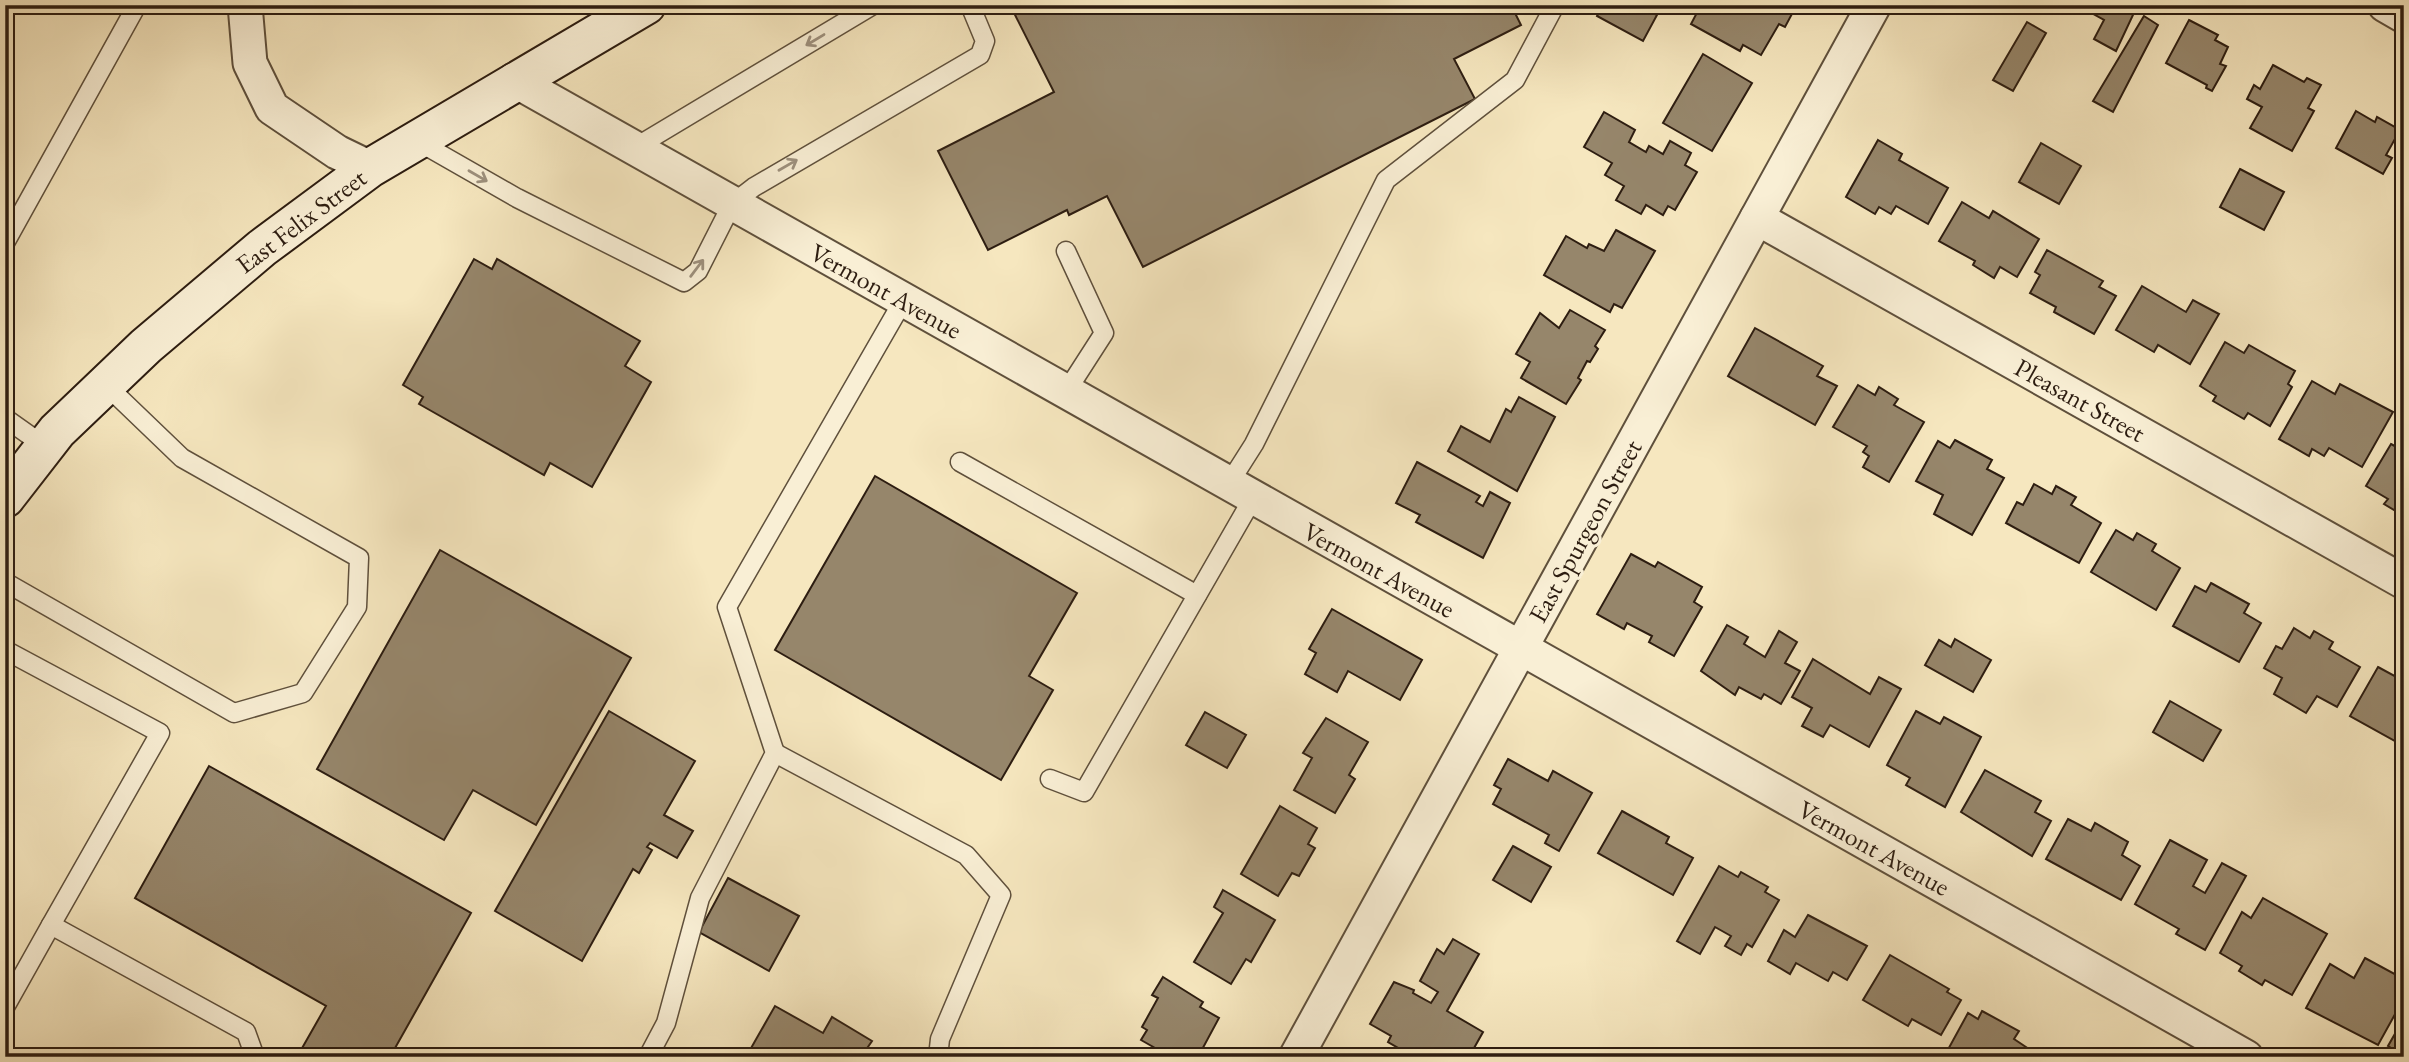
<svg xmlns="http://www.w3.org/2000/svg" width="2409" height="1062" font-family="'EB Garamond',serif">
  <rect width="100%" height="100%" fill="#f6e7bf"/>
  <filter id="stains"><feTurbulence type="fractalNoise" baseFrequency=".00286" numOctaves="4"/><feColorMatrix values="0 0 0 0 .2 0 0 0 0 .09 0 0 0 0 .02 0 0 0 .5 -.17"/></filter>
  <radialGradient id="worn" r=".72"><stop offset=".6" stop-color="#630" stop-opacity="0"/><stop offset="1" stop-color="#630" stop-opacity=".3"/></radialGradient>
  <!-- building -->
  <g fill="#96866b" stroke="#2d1d11" stroke-width="2">
    <polygon points="1010,5 1511,5 1521,25 1454,59 1475,99 1143,267 1107,196 1069,215 1067,210 988,250 938,151 1054,92"/>
    <polygon points="1602,5 1637,5 1657,15 1643,41 1597,16"/>
    <polygon points="1701,5 1780,5 1793,12 1785,27 1779,24 1761,55 1743,45 1740,51 1691,24"/>
    <polygon points="2077,5 2132,5 2128,12 2133,15 2116,51 2094,39 2104,20"/>
    <polygon points="2144,16 2158,25 2113,112 2093,101"/>
    <polygon points="2189,20 2218,35 2215,40 2228,47 2220,64 2226,66 2212,91 2206,88 2207,85 2166,63"/>
    <polygon points="2027,22 2046,33 2013,91 1993,80"/>
    <polygon points="1703,54 1752,83 1712,151 1663,123"/>
    <polygon points="2273,65 2304,82 2307,78 2321,85 2308,108 2314,111 2292,151 2250,128 2262,107 2247,99 2254,85 2260,89"/>
    <polygon points="2356,111 2375,122 2377,117 2400,130 2386,155 2392,158 2383,174 2336,148"/>
    <polygon points="1604,112 1635,130 1629,142 1646,152 1649,146 1663,154 1670,141 1691,153 1685,165 1697,172 1675,210 1668,206 1663,215 1646,205 1641,214 1616,200 1624,186 1605,175 1612,163 1584,147"/>
    <polygon points="1878,140 1902,154 1899,160 1948,188 1928,224 1896,206 1891,214 1879,207 1875,214 1846,197"/>
    <polygon points="2041,143 2081,166 2059,204 2019,182"/>
    <polygon points="2240,169 2284,192 2264,230 2220,207"/>
    <polygon points="1962,202 1989,218 1993,211 2039,239 2017,277 2000,267 1994,278 1973,265 1975,261 1939,241"/>
    <polygon points="1616,230 1655,251 1622,308 1614,304 1610,312 1544,275 1566,236 1587,248 1589,244 1604,251"/>
    <polygon points="2047,250 2103,281 2099,287 2116,296 2094,334 2054,312 2056,307 2030,293 2040,275 2035,272"/>
    <polygon points="474,259 492,269 497,259 640,341 625,366 651,382 592,487 550,463 544,475 419,404 423,397 403,385"/>
    <polygon points="2142,286 2186,312 2193,300 2219,314 2190,364 2158,345 2154,352 2116,330"/>
    <polygon points="1570,310 1605,330 1595,346 1598,349 1590,362 1587,361 1578,378 1581,380 1566,404 1521,378 1530,362 1516,354 1540,313 1559,328"/>
    <polygon points="1755,328 1823,366 1817,376 1837,386 1815,425 1728,376"/>
    <polygon points="2225,342 2244,353 2249,345 2295,371 2288,384 2292,387 2270,426 2248,413 2244,419 2213,401 2216,396 2200,386"/>
    <polygon points="2312,381 2335,394 2340,384 2393,412 2362,467 2329,448 2324,456 2312,449 2309,456 2279,439"/>
    <polygon points="1858,385 1875,395 1879,387 1898,399 1894,405 1924,422 1889,482 1863,467 1869,456 1863,452 1867,446 1833,427"/>
    <polygon points="1519,397 1555,417 1517,491 1448,451 1461,426 1490,442 1506,409 1511,412"/>
    <polygon points="1955,440 1992,460 1987,469 2004,478 1972,535 1934,514 1943,495 1916,481 1938,441 1950,448"/>
    <polygon points="2391,444 2404,451 2404,516 2384,504 2388,499 2366,486"/>
    <polygon points="1417,462 1480,496 1476,502 1483,506 1490,492 1510,503 1483,558 1416,522 1420,515 1396,503"/>
    <polygon points="875,476 1077,593 1029,676 1053,690 1001,780 775,650"/>
    <polygon points="2034,484 2052,494 2056,486 2076,497 2071,505 2101,523 2079,563 2006,523 2017,502 2023,505"/>
    <polygon points="2116,530 2133,540 2137,533 2156,544 2152,551 2180,568 2156,610 2091,572"/>
    <polygon points="440,550 631,658 536,825 473,790 444,840 317,769"/>
    <polygon points="1631,554 1655,567 1658,562 1702,587 1694,602 1702,607 1674,656 1649,642 1652,636 1627,623 1624,629 1597,614"/>
    <polygon points="2211,583 2249,604 2244,613 2261,623 2239,662 2173,626 2195,586 2206,592"/>
    <polygon points="1332,609 1422,660 1400,700 1348,671 1337,692 1305,674 1316,653 1309,649"/>
    <polygon points="1727,625 1748,637 1744,644 1765,657 1779,631 1797,642 1785,663 1800,671 1781,704 1764,694 1761,699 1739,687 1735,695 1701,671"/>
    <polygon points="2294,628 2310,638 2314,631 2333,642 2329,649 2360,667 2337,707 2317,696 2306,713 2274,694 2282,678 2264,668 2276,646 2282,649"/>
    <polygon points="1955,639 1991,660 1973,692 1925,665 1939,640 1951,647"/>
    <polygon points="1813,659 1870,694 1879,677 1901,689 1869,747 1830,725 1823,737 1802,726 1812,708 1792,697"/>
    <polygon points="2378,667 2404,681 2404,746 2350,716"/>
    <polygon points="2170,701 2221,730 2203,761 2153,732"/>
    <polygon points="609,711 695,761 664,815 693,831 677,858 650,843 647,847 652,850 639,873 633,869 582,961 495,911"/>
    <polygon points="1916,711 1940,724 1944,717 1981,737 1945,807 1906,785 1910,778 1887,765"/>
    <polygon points="1205,712 1246,735 1227,768 1186,745"/>
    <polygon points="1326,718 1368,742 1349,775 1355,779 1335,813 1294,790 1312,758 1303,753"/>
    <polygon points="1508,759 1548,781 1553,771 1592,793 1559,851 1545,843 1549,835 1493,804 1501,789 1494,785"/>
    <polygon points="209,766 471,913 390,1057 297,1057 326,1006 135,898"/>
    <polygon points="1985,770 2041,801 2035,812 2051,821 2032,856 1961,812"/>
    <polygon points="1280,806 1317,828 1308,844 1315,848 1299,876 1292,873 1278,896 1241,874"/>
    <polygon points="1622,811 1669,837 1666,843 1693,858 1673,895 1598,853"/>
    <polygon points="2068,819 2091,831 2095,823 2128,842 2122,855 2140,866 2121,900 2046,859"/>
    <polygon points="2170,840 2207,860 2193,886 2205,893 2222,863 2246,876 2205,950 2176,934 2179,929 2135,904"/>
    <polygon points="1513,846 1551,867 1531,902 1493,880"/>
    <polygon points="1719,866 1738,877 1741,872 1768,887 1765,892 1779,900 1752,947 1747,944 1741,955 1725,946 1731,936 1715,927 1700,954 1677,941"/>
    <polygon points="728,878 799,916 769,971 699,932"/>
    <polygon points="1223,890 1275,920 1251,962 1246,959 1231,984 1194,962 1223,913 1214,907"/>
    <polygon points="2263,898 2327,934 2292,995 2265,980 2262,985 2239,971 2242,966 2220,953 2242,912 2251,918"/>
    <polygon points="1808,915 1867,946 1847,980 1833,972 1828,981 1796,963 1790,974 1768,961 1784,930 1795,937"/>
    <polygon points="1453,939 1479,954 1447,1011 1483,1032 1469,1057 1431,1057 1424,1053 1422,1057 1414,1057 1388,1042 1391,1036 1370,1024 1394,982 1414,990 1413,993 1431,1003 1438,992 1420,981 1437,949 1444,954"/>
    <polygon points="1890,955 1949,989 1947,992 1961,1000 1941,1035 1912,1019 1908,1026 1863,1000"/>
    <polygon points="2365,958 2404,979 2404,998 2378,1045 2306,1008 2330,964 2354,978"/>
    <polygon points="1163,977 1203,1002 1200,1007 1219,1018 1198,1057 1171,1057 1141,1040 1147,1030 1142,1027 1158,998 1152,995"/>
    <polygon points="775,1006 823,1033 832,1017 872,1041 861,1057 746,1057"/>
    <polygon points="1982,1011 2019,1031 2014,1039 2041,1057 1945,1055 1968,1013 1978,1019"/>
    <polygon points="2404,1018 2404,1056 2388,1046"/>
  </g>
  <g fill="none" stroke-linecap="round" stroke-linejoin="round">
    <defs>
      <g id="lane">
        <polyline points="419,142 517,198 684,282 698,271 732,204 754,187 980,55 985,41 970,5"/>
        <polyline points="636,147 873,5"/>
        <polyline points="5,243 137,5"/>
        <polyline points="1066,392 1104,333 1066,251"/>
        <polyline points="5,418 46,447"/>
        <polyline points="960,462 1197,595"/>
        <polyline points="1228,485 1254,444 1386,180 1515,80 1555,5"/>
        <polyline points="5,582 234,713 303,693 357,607 359,558 182,458 106,385"/>
        <polyline points="5,650 160,733 51,925 246,1032 255,1057"/>
        <polyline points="775,753 966,855 1001,895 940,1039 938,1057"/>
        <polyline points="1050,779 1084,792 1253,498"/>
        <polyline points="5,1007 51,925"/>
        <polyline points="648,1057 666,1023 700,898 775,753 727,607 903,301"/>
      </g>
      <g id="street">
        <polyline points="245,5 250,63 272,108 337,152 370,168"/>
        <polyline points="2385,5 2404,16"/>
        <polyline points="514,80 2246,1057"/>
        <polyline points="1757,218 2404,582"/>
        <polyline points="1296,1057 1874,5"/>
      </g>
      <polyline id="secondary" points="5,498 57,431 146,346 262,248 370,168 646,5"/>
    </defs>
    <!-- lane casing -->
    <use href="#lane" stroke="#5f503c" stroke-width="21"/>
    <!-- street casing -->
    <use href="#street" stroke="#5f503c" stroke-width="37"/>
    <!-- secondary casing -->
    <use href="#secondary" stroke="#2d1d11" stroke-width="42"/>
    <!-- lane -->
    <use href="#lane" stroke="#f9efd5" stroke-width="18"/>
    <!-- street -->
    <use href="#street" stroke="#f9efd5" stroke-width="33"/>
    <!-- secondary -->
    <use href="#secondary" stroke="#f9efd5" stroke-width="38"/>
  </g>
  <!-- one-way arrows -->
  <defs><path id="oneway-shaft" d="M-6 0H5M1.5-3L5.5 0L1.5 3" fill="none" stroke-width="1.6" stroke-linecap="round" stroke-linejoin="round" transform="scale(1.75)"/></defs>
  <g stroke="#9d907d">
    <use href="#oneway-shaft" transform="translate(815 40) rotate(149)"/>
    <use href="#oneway-shaft" transform="translate(788 165) rotate(-30)"/>
    <use href="#oneway-shaft" transform="translate(478 176) rotate(30)"/>
    <use href="#oneway-shaft" transform="translate(697 268) rotate(-53)"/>
  </g>
  <g text-anchor="middle" dominant-baseline="central" stroke-width="6" stroke-linejoin="round" paint-order="stroke">
    <!-- street labels -->
    <g font-size="26" fill="#2d1d11" stroke="#f9efd5">
      <text transform="translate(301 221) rotate(-37)">East Felix Street</text>
      <text transform="translate(886 291) rotate(29)">Vermont Avenue</text>
      <text transform="translate(2080 400) rotate(29)">Pleasant Street</text>
      <text transform="translate(1585 531) rotate(-61)">East Spurgeon Street</text>
      <text transform="translate(1379 570) rotate(29)">Vermont Avenue</text>
      <text transform="translate(1874 848) rotate(29)">Vermont Avenue</text>
    </g>
  </g>
  <!-- margin -->
  <rect width="2409" height="1062" fill="none" stroke="#f6e7bf" stroke-width="28"/>
  <rect x="7" y="7" width="2395" height="1048" fill="none" stroke="#2d1d11" stroke-width="3.5"/>
  <rect x="14" y="14" width="2381" height="1034" fill="none" stroke="#2d1d11" stroke-width="2"/>
  <rect width="100%" height="100%" filter="url(#stains)"/>
  <rect width="100%" height="100%" fill="url(#worn)"/>
</svg>
